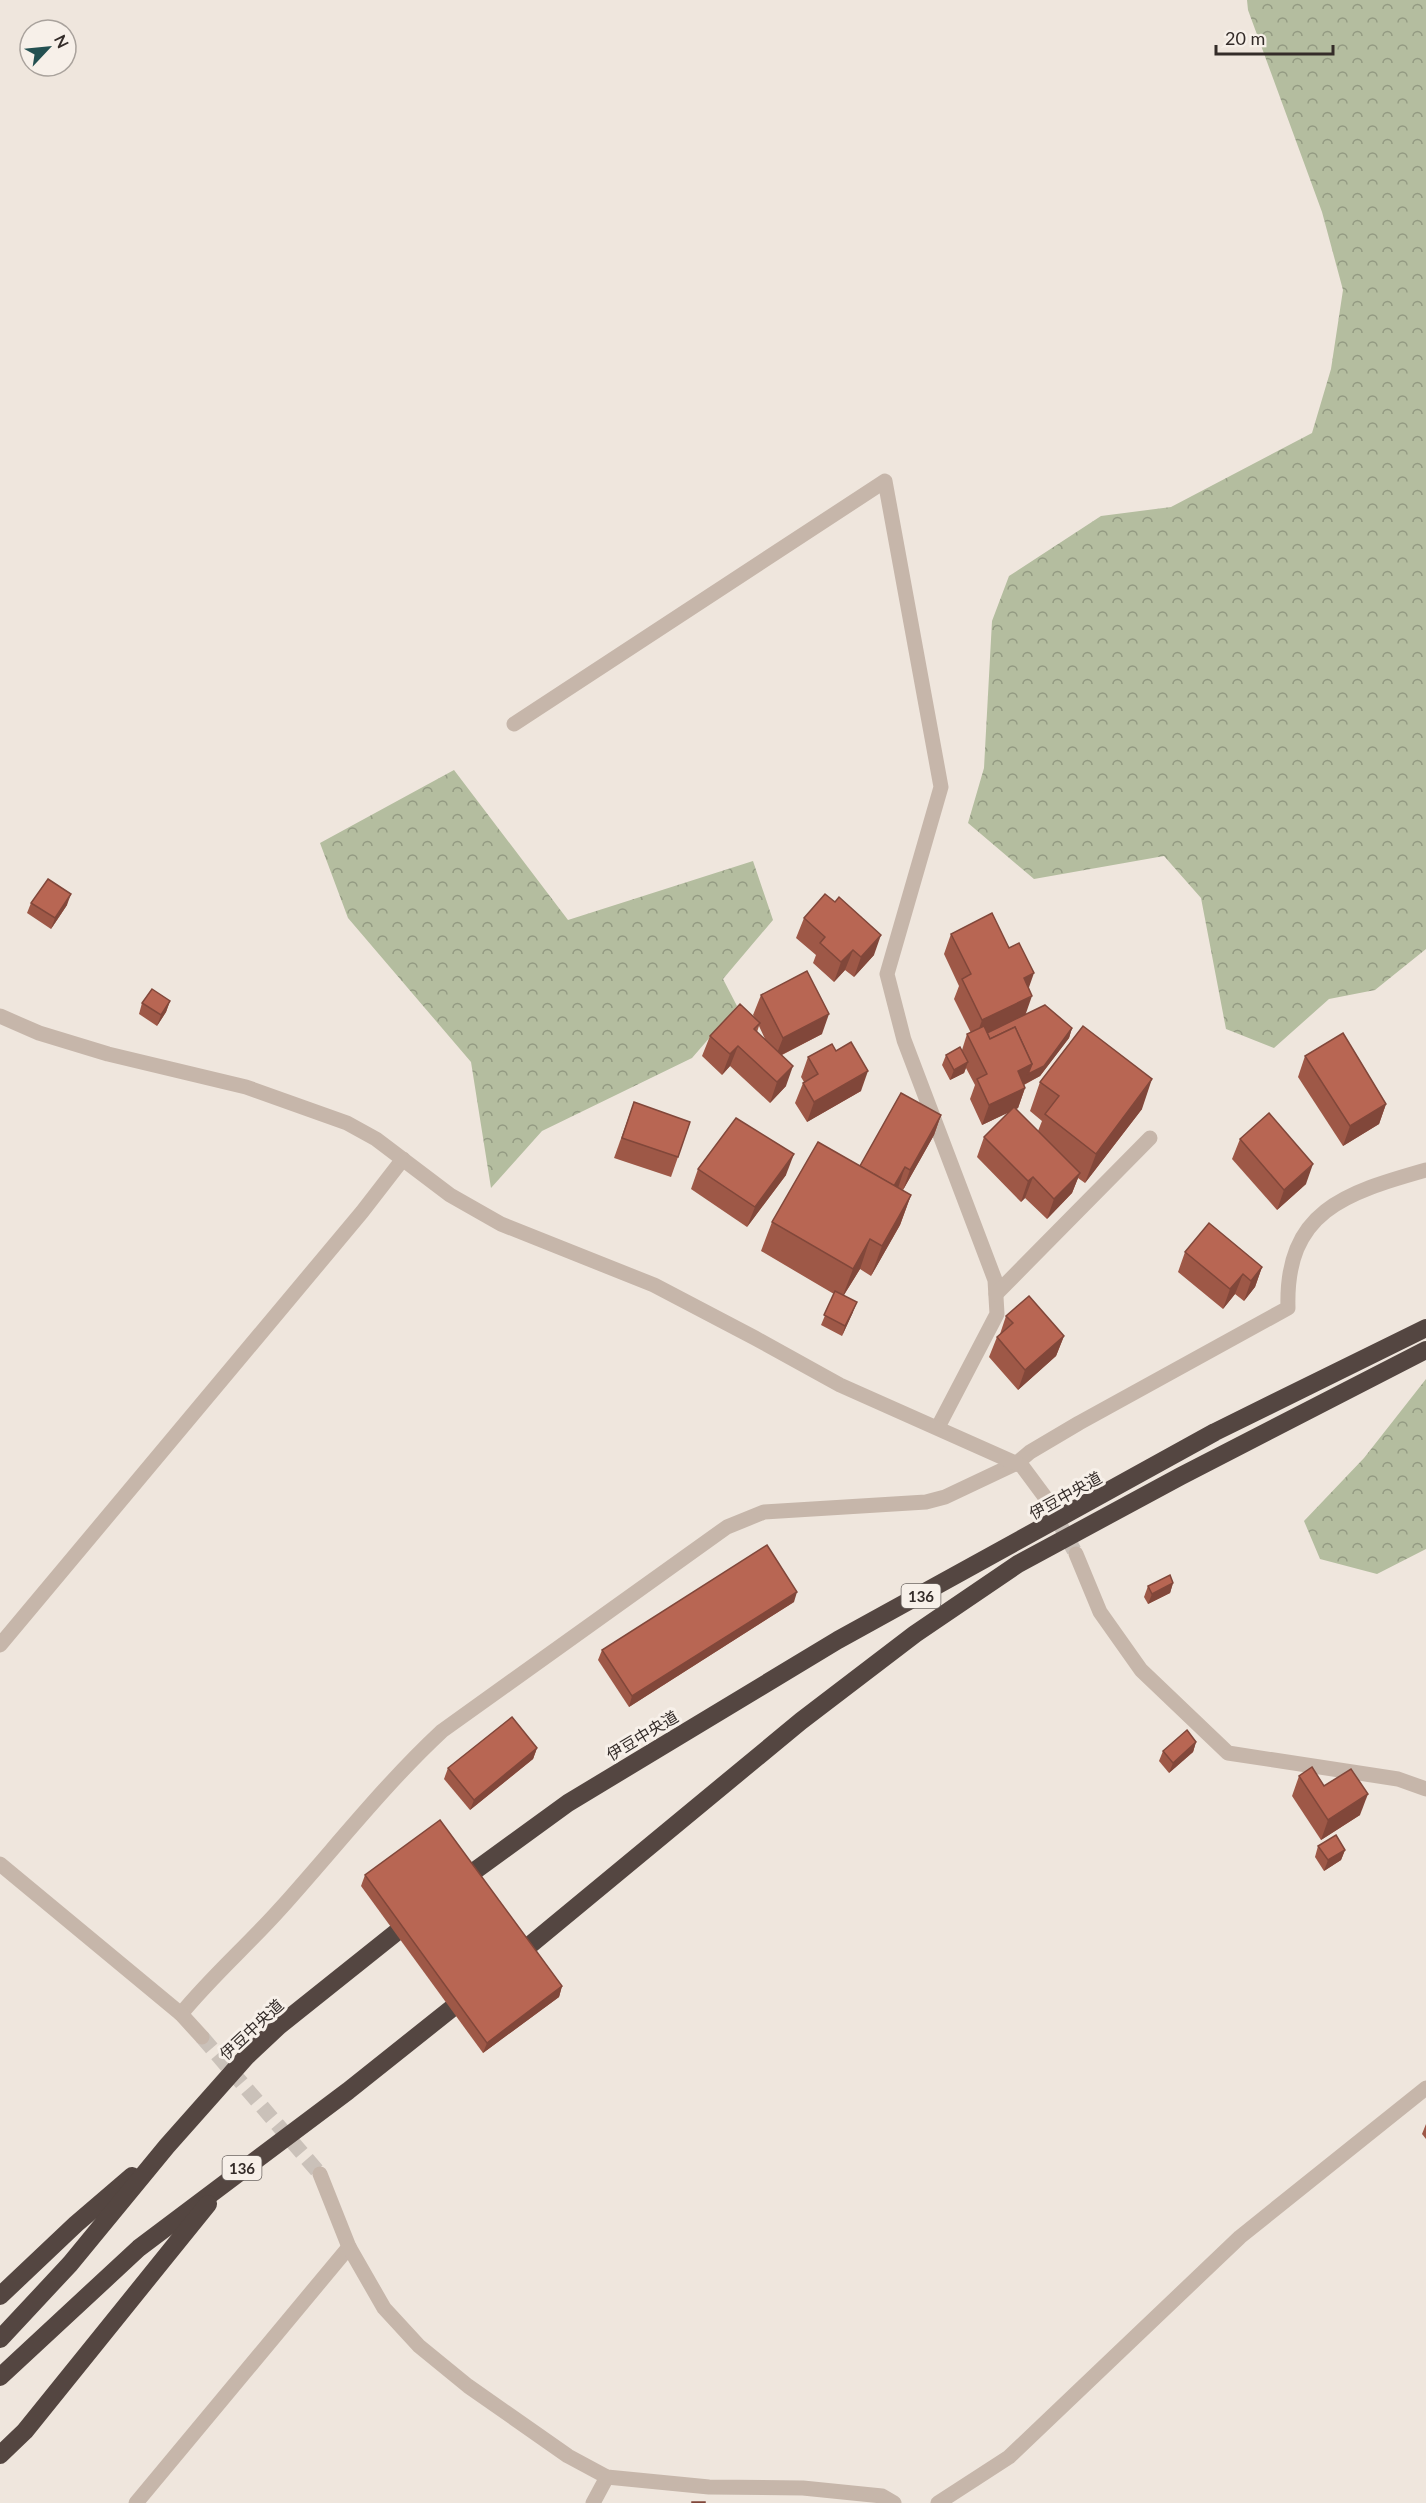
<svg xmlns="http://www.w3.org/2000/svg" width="1426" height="2503" font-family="Lato,'Noto Sans JP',sans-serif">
  <defs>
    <pattern id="forest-crowns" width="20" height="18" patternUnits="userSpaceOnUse" patternTransform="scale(1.5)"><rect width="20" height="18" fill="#b4bd9f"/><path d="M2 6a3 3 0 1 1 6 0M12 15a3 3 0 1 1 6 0" fill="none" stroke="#939a82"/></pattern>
  </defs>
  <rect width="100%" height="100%" fill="#efe6dd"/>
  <!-- forest -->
  <g fill="url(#forest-crowns)">
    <polygon points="1247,0 1426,0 1426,949 1375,990 1329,999 1274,1048 1226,1029 1201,898 1164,856 1034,879 968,823 984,768 992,621 1009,576 1101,516 1171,507 1312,433 1331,369 1343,290 1322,212 1248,10"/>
    <polygon points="454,770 568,920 753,861 773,920 723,979 737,1006 692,1058 542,1131 491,1188 471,1062 348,918 320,843"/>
    <polygon points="1426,1379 1426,1549 1377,1574 1320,1559 1304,1521 1364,1458"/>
  </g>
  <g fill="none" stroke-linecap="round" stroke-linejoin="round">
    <!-- minor-tunnel -->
    <g stroke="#cac1b9" stroke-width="15" stroke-dasharray="15 8" stroke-linecap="butt">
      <polyline points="1045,1497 1076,1554"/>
      <polyline points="202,2037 320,2174"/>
    </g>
    <!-- service -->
    <g stroke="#c6b6aa" stroke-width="15">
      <polyline points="0,1645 362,1212 403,1159"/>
      <path d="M181,2014C212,1976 249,1944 281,1908C335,1848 383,1786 442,1731L727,1527L764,1512L926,1502L945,1497L1017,1463L1030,1452L1079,1423L1288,1308C1285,1211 1345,1193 1426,1170"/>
      <polyline points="136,2503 349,2247"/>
      <polyline points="593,2503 607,2477"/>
      <polyline points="938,2503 1009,2457 1240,2237 1426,2088"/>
    </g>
    <!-- minor -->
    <g stroke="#c6b6aa" stroke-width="15">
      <polyline points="514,724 885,481 941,787 887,974 904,1040 995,1280 997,1314 938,1427"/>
      <polyline points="0,1016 39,1033 108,1054 246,1087 347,1123 376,1139 450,1195 501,1224 654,1285 755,1338 840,1385 1022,1466 1045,1497"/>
      <polyline points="996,1294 1150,1138"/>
      <polyline points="1076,1554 1100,1612 1141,1670 1228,1753 1398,1779 1426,1789"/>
      <polyline points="0,1864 181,2014 202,2037"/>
      <polyline points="320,2174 349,2247 384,2308 419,2346 468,2386 568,2456 607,2477 709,2487 803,2488 882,2496 894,2503"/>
    </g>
    <!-- motorway -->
    <g stroke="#544641" stroke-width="18">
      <polyline points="458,1883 568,1803 838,1640 1215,1432 1426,1328"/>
      <polyline points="513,1959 801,1721 915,1634 1018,1564 1181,1476 1426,1350"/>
      <polyline points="0,2296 76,2224 132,2176"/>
      <polyline points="0,2339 70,2264 167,2146 246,2057 279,2026 413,1919"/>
      <polyline points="0,2377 139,2248 348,2091 471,1993"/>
      <polyline points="0,2455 25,2431 208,2204"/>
    </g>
  </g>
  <!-- wall -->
  <g fill="#9e5847" fill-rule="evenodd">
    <polygon points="31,903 67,905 51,929 27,913"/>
    <polygon points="804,918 874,955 854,977 845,970 834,982 813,963 816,955 796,938"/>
    <polygon points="951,934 1029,988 1025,1015 1072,1028 1069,1038 1040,1076 1024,1085 1025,1088 1018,1108 1016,1109 1038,1131 1042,1121 1030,1111 1040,1082 1142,1109 1085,1183 1078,1178 1072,1193 1047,1219 1025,1198 1021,1202 977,1157 984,1137 1009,1112 982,1125 970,1099 975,1085 966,1068 964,1073 950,1080 942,1065 946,1055 962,1050 967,1034 971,1033 954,999 959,986 944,954"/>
    <path d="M761,995L822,1034L782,1055L786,1086L770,1103L730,1066L722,1075L702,1056L710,1036L755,1018L753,1015ZM759,1026L766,1041L757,1032Z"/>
    <polygon points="170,1001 166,1012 157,1026 139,1014 142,1003"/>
    <polygon points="1305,1056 1386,1104 1379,1124 1343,1146 1298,1077"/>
    <polygon points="808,1057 861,1091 807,1122 795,1103 803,1083 804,1082 801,1077"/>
    <polygon points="634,1102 678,1157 671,1177 614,1158"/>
    <polygon points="941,1115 934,1135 903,1190 898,1188 911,1195 900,1225 871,1276 860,1269 844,1295 853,1312 842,1336 821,1325 834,1294 761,1251 772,1222"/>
    <polygon points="1240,1139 1306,1184 1277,1210 1232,1159"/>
    <polygon points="698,1169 786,1175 747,1227 691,1189"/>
    <polygon points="1185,1252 1262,1267 1255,1287 1244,1301 1235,1294 1223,1309 1178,1272"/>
    <polygon points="1006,1316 1064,1336 1056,1356 1018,1390 989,1357 997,1337 1000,1334"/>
    <polygon points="1173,1583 1170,1593 1148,1604 1144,1597 1148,1586"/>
    <polygon points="794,1602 629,1707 598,1660 602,1650"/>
    <polygon points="1196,1742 1193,1752 1169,1773 1159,1761 1163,1751"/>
    <polygon points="537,1748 533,1759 470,1810 444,1779 448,1768"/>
    <polygon points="1299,1776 1324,1786 1360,1815 1321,1840 1292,1796"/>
    <polygon points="1318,1846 1345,1850 1341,1860 1324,1871 1315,1857"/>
    <polygon points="365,1875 562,1986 559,1997 483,2053 361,1886"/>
    <polygon points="1426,2124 1426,2139 1422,2134"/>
  </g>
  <!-- shaded-wall -->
  <g fill="#81473a">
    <polygon points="71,894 67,905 51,929 55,918"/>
    <polygon points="881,935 874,955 854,977 861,957"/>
    <polygon points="853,950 845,970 834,982 841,962"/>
    <polygon points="1034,973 1027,993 1024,978"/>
    <polygon points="1032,996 1025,1016 975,1040 982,1020"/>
    <polygon points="170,1001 166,1012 157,1026 161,1015"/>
    <polygon points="829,1014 822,1034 775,1058 783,1038"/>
    <polygon points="1072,1028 1069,1038 1040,1076 1011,1091 1018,1071"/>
    <polygon points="738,1046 730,1066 722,1075 730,1054"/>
    <polygon points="968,1062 964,1073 950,1080 954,1070"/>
    <polygon points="793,1066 786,1086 770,1103 777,1082"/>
    <polygon points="868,1071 861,1091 807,1122 814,1102"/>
    <polygon points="1152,1079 1142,1109 1085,1183 1096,1154"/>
    <polygon points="1025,1088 1018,1108 982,1125 989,1105"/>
    <polygon points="1386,1104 1379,1124 1343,1146 1350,1126"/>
    <polygon points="941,1115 934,1135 903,1190 910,1170"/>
    <polygon points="794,1154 786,1175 747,1227 755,1207"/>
    <polygon points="1313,1164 1306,1184 1277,1210 1284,1190"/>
    <polygon points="905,1167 898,1188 893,1188"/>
    <polygon points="1080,1173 1072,1193 1047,1219 1054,1199"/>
    <polygon points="1033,1177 1025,1198 1021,1202 1028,1181"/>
    <polygon points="911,1195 900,1225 871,1276 882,1246"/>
    <polygon points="870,1239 860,1269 842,1298 853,1269"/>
    <polygon points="1262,1267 1255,1287 1244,1301 1251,1281"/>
    <polygon points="1243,1274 1235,1294 1223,1309 1230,1289"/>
    <polygon points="857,1302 853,1312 842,1336 845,1326"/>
    <polygon points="1064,1336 1056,1356 1018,1390 1025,1370"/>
    <polygon points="1173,1583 1170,1593 1148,1604 1152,1594"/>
    <polygon points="797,1592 794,1602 629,1707 632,1696"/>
    <polygon points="1196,1742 1193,1752 1169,1773 1173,1763"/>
    <polygon points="537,1748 533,1759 470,1810 474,1800"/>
    <polygon points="1368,1794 1360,1815 1321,1840 1328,1820"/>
    <polygon points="1345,1850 1341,1860 1324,1871 1328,1860"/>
    <polygon points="562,1986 559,1997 483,2053 487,2043"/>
  </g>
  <!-- building -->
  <g fill="#b86653" stroke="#81473a" stroke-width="1.5">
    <polygon points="48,879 71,894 55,918 31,903"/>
    <polygon points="825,894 835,902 839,897 881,935 861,957 853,950 841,962 820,943 825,937 804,918"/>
    <polygon points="992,913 1009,948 1019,943 1034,973 1024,978 1032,996 982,1020 962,979 971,974 951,934"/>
    <polygon points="807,971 829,1014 783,1038 761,995"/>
    <polygon points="152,989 170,1001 161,1015 142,1003"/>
    <polygon points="740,1004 760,1023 754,1029 793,1066 777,1082 738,1046 730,1054 710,1036"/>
    <polygon points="1045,1005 1072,1028 1044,1066 1028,1074 1032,1064 1015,1027 990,1039 987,1033"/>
    <polygon points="984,1026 990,1039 1015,1027 1032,1064 1018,1071 1025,1088 989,1105 977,1079 987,1074 967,1034"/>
    <polygon points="1083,1026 1152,1079 1096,1154 1045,1114 1059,1096 1040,1082"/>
    <polygon points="1343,1033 1386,1104 1350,1126 1305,1056"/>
    <polygon points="851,1042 868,1071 814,1102 803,1083 818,1074 808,1057 832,1044 836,1051"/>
    <polygon points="960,1047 968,1062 954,1070 946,1055"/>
    <polygon points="901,1093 941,1115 910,1170 905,1167 894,1186 860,1166"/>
    <polygon points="634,1102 690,1122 678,1157 622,1138"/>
    <polygon points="1014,1107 1080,1173 1054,1199 1033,1177 1028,1181 984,1137"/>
    <polygon points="1269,1113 1313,1164 1284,1190 1240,1139"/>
    <polygon points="736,1118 794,1154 755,1207 698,1169"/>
    <polygon points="818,1142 911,1195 882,1246 870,1239 853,1269 772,1222"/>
    <polygon points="1209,1223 1262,1267 1251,1281 1243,1274 1230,1289 1185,1252"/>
    <polygon points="835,1291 857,1302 845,1326 824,1315"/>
    <polygon points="1029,1296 1064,1336 1025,1370 997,1337 1013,1323 1006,1316"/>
    <polygon points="767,1545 797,1592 632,1696 602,1650"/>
    <polygon points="1170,1575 1173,1583 1152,1594 1148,1586"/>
    <polygon points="512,1717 537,1748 474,1800 448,1768"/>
    <polygon points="1187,1730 1196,1742 1173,1763 1163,1751"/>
    <polygon points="1312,1767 1324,1786 1351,1769 1368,1794 1328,1820 1299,1776"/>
    <polygon points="440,1820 562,1986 487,2043 365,1875"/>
    <polygon points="1336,1835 1345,1850 1328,1860 1318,1846"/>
    <rect x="692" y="2502" width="13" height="1"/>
  </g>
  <g text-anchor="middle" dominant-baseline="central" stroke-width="6" stroke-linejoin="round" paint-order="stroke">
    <!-- shield labels -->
    <g fill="#f7f0e9" stroke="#6e6763" stroke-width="1.5">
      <rect x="901.5" y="1584" width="39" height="24" rx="4.5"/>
      <rect x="222.5" y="2156" width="39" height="24" rx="4.5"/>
    </g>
    <g font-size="15" font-weight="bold" fill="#342c29">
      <text x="921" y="1596">136</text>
      <text x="242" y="2168">136</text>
    </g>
    <!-- street labels -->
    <g font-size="16" fill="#342c29" stroke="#f7f0e9">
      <text transform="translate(1065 1495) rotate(-29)">伊豆中央道</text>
      <text transform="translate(642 1735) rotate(-31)">伊豆中央道</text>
      <text transform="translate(251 2029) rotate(-43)">伊豆中央道</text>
    </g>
  </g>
  <!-- north arrow -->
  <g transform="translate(48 48) rotate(64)"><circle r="28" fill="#f7f0e9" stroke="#a9a29c" stroke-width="1.5"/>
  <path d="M0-4.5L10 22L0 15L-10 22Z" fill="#235051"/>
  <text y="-9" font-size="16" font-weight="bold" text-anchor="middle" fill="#342c29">N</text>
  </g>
  <!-- scale -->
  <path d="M1216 45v9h117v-9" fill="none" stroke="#342c29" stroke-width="3"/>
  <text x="1225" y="45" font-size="18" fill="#342c29" stroke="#f7f0e9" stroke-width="4.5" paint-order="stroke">20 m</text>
</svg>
